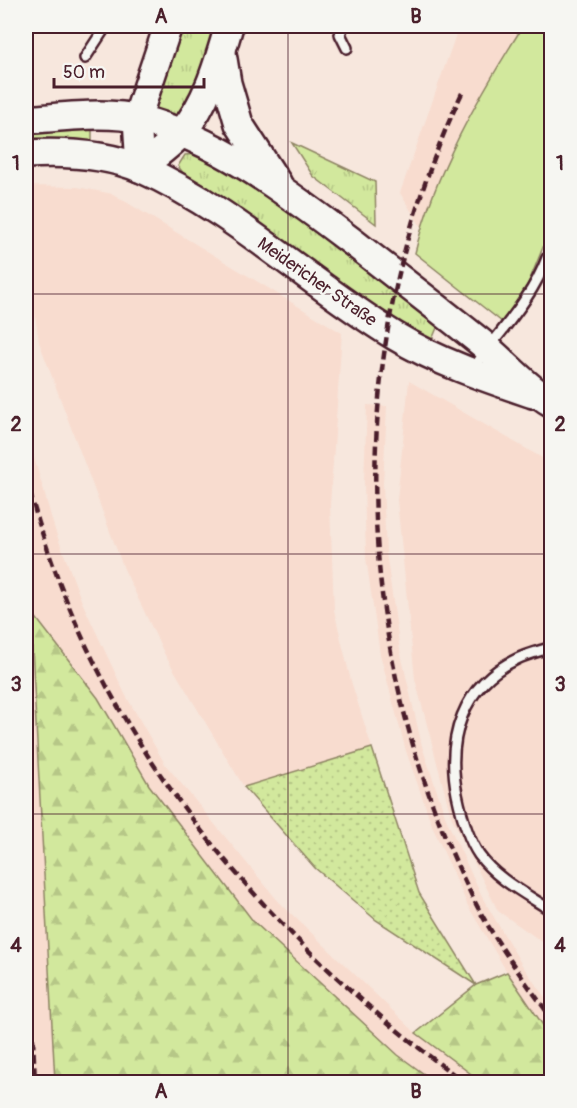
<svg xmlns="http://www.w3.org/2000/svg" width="577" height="1108" font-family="Pangolin,sans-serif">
  <defs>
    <pattern id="grass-tufts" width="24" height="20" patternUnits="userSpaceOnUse" patternTransform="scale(1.5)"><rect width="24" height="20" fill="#d2e89d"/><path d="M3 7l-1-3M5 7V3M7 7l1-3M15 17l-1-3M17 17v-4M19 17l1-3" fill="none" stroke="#b6c787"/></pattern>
    <pattern id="forest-firs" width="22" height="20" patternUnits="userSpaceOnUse" patternTransform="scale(1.5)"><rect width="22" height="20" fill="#d2e89d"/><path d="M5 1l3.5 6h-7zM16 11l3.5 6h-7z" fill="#b6c787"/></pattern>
    <pattern id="garden-dots" width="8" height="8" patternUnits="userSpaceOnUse" patternTransform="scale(1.5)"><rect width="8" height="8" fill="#d2e89d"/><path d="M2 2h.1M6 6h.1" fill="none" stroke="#b6c787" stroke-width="1.8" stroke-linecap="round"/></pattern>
  </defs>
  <rect width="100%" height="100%" fill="#f7e7dd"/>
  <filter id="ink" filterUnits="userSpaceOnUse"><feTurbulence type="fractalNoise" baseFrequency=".0167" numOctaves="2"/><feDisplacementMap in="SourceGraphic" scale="12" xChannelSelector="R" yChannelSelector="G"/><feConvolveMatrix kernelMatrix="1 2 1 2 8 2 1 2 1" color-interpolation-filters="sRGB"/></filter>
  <g filter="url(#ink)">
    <!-- built -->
    <g fill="#f8dccf">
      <polygon points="459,26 523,26 455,142 421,227 400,193"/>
      <polygon points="26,186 77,187 113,194 342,333 330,505 334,610 351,681 372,748 244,787 165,655 124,569 39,342 26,253"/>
      <polygon points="409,381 551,463 551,948 498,911 451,816 415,679 397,500"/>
      <polygon points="367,405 387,406 383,484 386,552 400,650 422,746 447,821 482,897 522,965 551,1006 551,1037 507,972 468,906 433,828 406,751 380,654 366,558 364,482"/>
      <polygon points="26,430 55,530 82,602 125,694 165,764 279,902 416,1033 482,1082 435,1082 398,1055 253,921 149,785 98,698 30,611 55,1082 26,1082"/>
    </g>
    <!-- grass -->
    <g fill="url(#grass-tufts)" stroke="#8e8464" stroke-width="1.5">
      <path d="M180,26H216C207,57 198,97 172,118L157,113L156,108Z"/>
      <polygon points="92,126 92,141 26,138 26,130"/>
      <polygon points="292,143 375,182 376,224 313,176"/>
      <path d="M198,154L223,166L266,196L439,323L431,342C368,307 312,260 251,220C226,204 194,191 178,166L185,155Z"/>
    </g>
    <!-- forest -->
    <g fill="url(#forest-firs)" stroke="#8e8464" stroke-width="1.5">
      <polygon points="30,610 98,698 149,785 253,921 398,1055 435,1082 55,1082"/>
      <polygon points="507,972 551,1037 551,1071 545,1082 482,1082 416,1033 476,985"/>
    </g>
    <!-- park -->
    <path fill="#d2e89d" stroke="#8e8464" stroke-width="1.5" d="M523,26H551V228L528,284L502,322L415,253C435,170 479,96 523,26Z"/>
    <!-- garden -->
    <polygon fill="url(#garden-dots)" stroke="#8e8464" stroke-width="1.5" points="372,748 419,893 476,985 376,920 315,868 244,787"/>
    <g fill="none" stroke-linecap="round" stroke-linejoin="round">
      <defs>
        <g id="lane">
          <polyline points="343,26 340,34 347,48"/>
          <polyline points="85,58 106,26"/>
          <path d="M472,370C498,333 531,301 547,258"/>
          <path d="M552,647C540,651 527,654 517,659C462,685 446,739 457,794C461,813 468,839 479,855C496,879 528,895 552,911"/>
        </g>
        <g id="secondary">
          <polyline points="222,53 227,83 239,124 278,184"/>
          <path d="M26,120C58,117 108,111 139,119C219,139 289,194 354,243C396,276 438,308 479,341C504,361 525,387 552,403"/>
          <path d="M26,154C62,152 107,154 142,169C234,210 309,284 395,336C438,362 486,378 533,394"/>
          <path d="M140,168C154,156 171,145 183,131C208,101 218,63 229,26"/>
          <polyline points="140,168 137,118 168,26"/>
        </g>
      </defs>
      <!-- lane casing -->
      <use href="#lane" stroke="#4a1f2b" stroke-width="14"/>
      <!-- secondary casing -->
      <use href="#secondary" stroke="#4a1f2b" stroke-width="32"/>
      <!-- lane -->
      <use href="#lane" stroke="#f6f6f2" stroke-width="9"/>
      <!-- secondary -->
      <use href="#secondary" stroke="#f6f6f2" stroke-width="27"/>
      <!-- rail -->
      <g stroke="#4a1f2b" stroke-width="4.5" stroke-dasharray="9 4.5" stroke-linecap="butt">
        <path d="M462,93C341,347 348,649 474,900C495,942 525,981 552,1019"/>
        <path d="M26,479C45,548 70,618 104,681C187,839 321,978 464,1082"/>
        <polyline points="26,890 35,1082"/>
      </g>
    </g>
  </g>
  <!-- grid -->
  <path fill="none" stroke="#4a1f2b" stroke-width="1.5" stroke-opacity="0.55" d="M288,26V1082M26,294H552M26,554H552M26,814H552"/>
  <g text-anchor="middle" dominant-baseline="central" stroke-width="5" stroke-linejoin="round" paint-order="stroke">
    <!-- street labels -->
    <g font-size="18" fill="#4a1f2b" stroke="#f6f6f2">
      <text transform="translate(317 282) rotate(35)">Meidericher Straße</text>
    </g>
  </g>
  <!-- margin -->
  <rect width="577" height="1108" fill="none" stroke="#f6f6f2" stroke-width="66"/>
  <!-- scale -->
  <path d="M54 78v9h150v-9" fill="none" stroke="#4a1f2b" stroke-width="3"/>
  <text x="63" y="78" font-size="18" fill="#4a1f2b" stroke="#f6f6f2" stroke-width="4.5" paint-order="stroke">50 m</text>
  <rect x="33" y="33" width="511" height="1042" fill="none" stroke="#4a1f2b" stroke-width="2"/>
  <g font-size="20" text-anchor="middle" font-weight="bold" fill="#4a1f2b">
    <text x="161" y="23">A</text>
    <text x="416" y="23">B</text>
    <text x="16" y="170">1</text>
    <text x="560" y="170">1</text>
    <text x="16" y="431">2</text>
    <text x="560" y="431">2</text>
    <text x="16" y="691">3</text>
    <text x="560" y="691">3</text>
    <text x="16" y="952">4</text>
    <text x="560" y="952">4</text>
    <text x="161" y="1098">A</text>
    <text x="416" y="1098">B</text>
  </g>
</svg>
